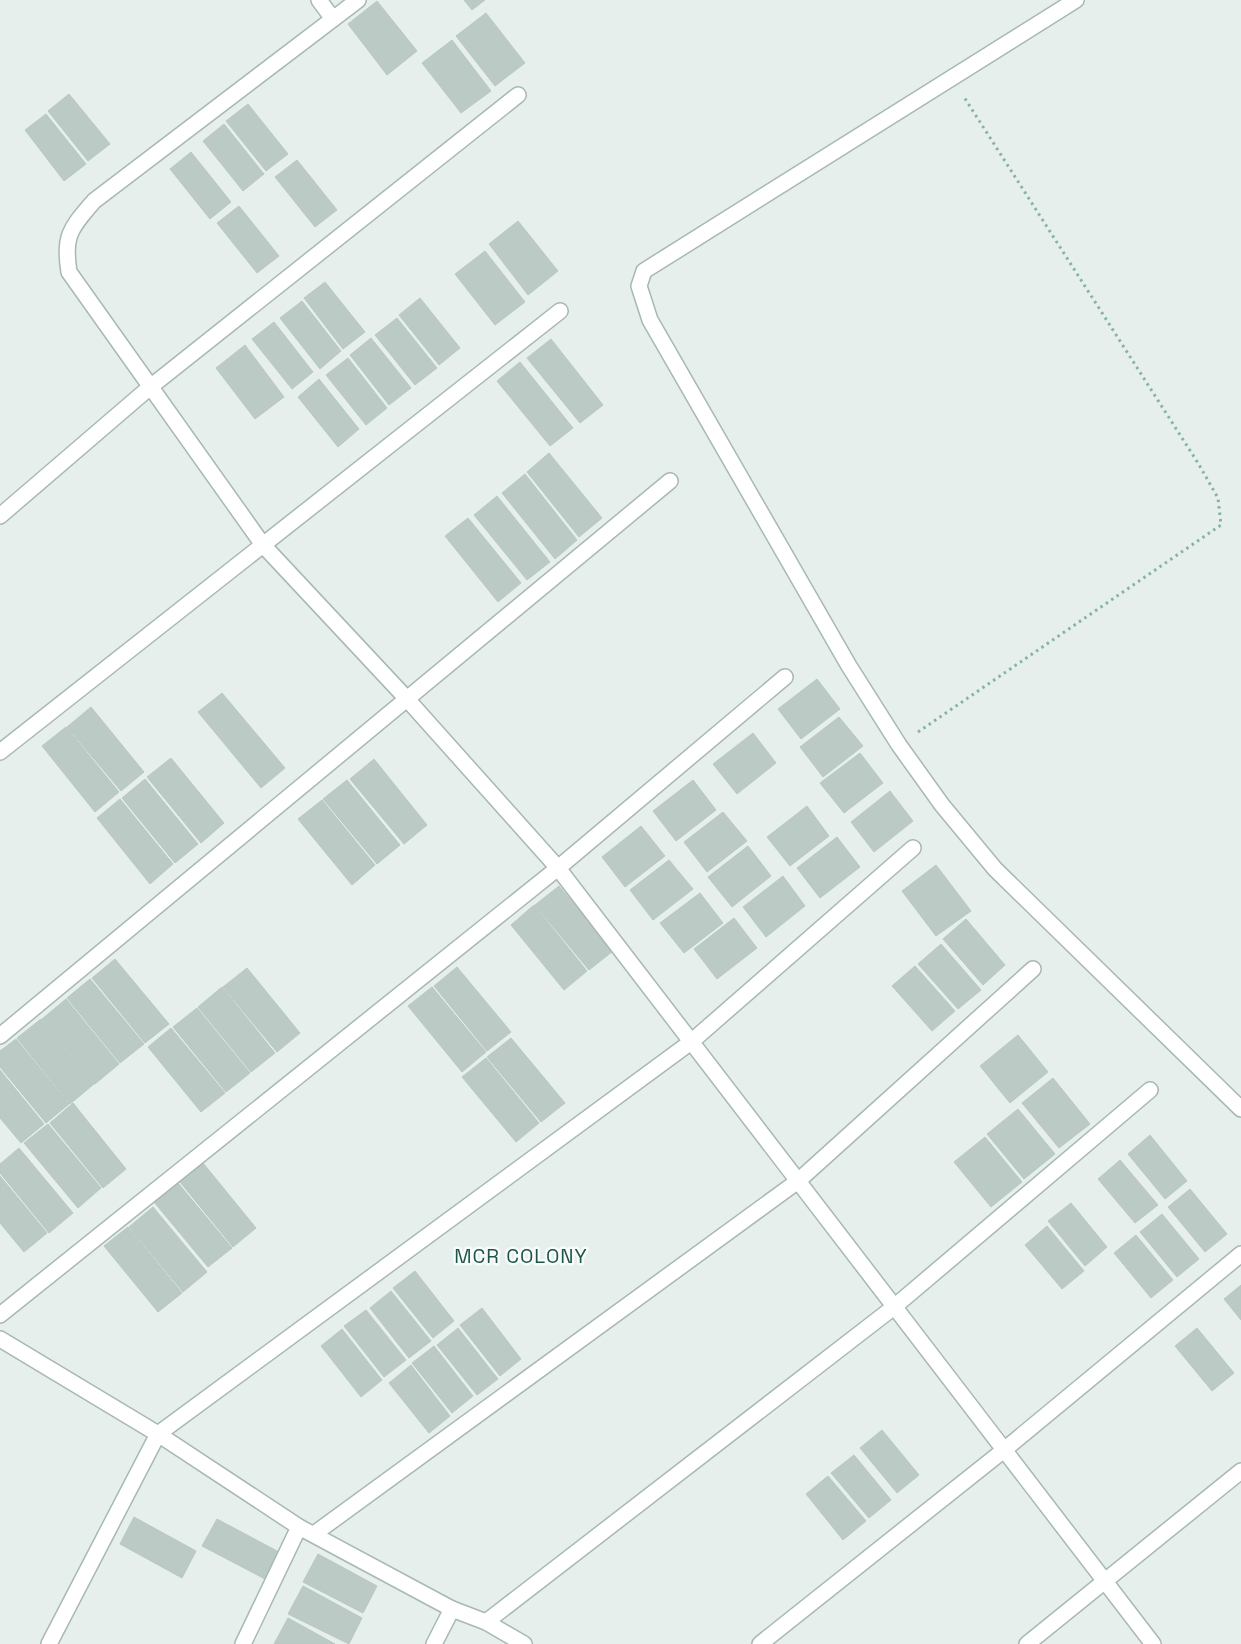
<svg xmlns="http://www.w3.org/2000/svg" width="1241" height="1644" font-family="'Space Grotesk',sans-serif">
  <rect width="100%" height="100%" fill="#e6efeb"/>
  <!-- building -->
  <g fill="#bbcac4" stroke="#b8c9c2">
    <polygon points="464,0 485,0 472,10"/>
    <polygon points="377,1 417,51 387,75 348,24"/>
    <polygon points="486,13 525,63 495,86 456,36"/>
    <polygon points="452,40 491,91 461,113 422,63"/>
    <polygon points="69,94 110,144 88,161 48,111"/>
    <polygon points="248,104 288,154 266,171 226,121"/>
    <polygon points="46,114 86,164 64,181 25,130"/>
    <polygon points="224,124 264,174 243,191 203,141"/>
    <polygon points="191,152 231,202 210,219 170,169"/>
    <polygon points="297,160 337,210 315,227 275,177"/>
    <polygon points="239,206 279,256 257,273 217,223"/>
    <polygon points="518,221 558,271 528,295 489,244"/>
    <polygon points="485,251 525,302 495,325 455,274"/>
    <polygon points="325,282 365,332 343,349 304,298"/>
    <polygon points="420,298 460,348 439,365 399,315"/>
    <polygon points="302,301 341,351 320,369 280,318"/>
    <polygon points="397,318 437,368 415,385 375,335"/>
    <polygon points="274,322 313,372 292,389 252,339"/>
    <polygon points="371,338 411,388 389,405 350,355"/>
    <polygon points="551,339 603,405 580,423 527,358"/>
    <polygon points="245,345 284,397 255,419 216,368"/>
    <polygon points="348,358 387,408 366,425 326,375"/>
    <polygon points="520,362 573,428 550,446 497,381"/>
    <polygon points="319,379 359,429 338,447 298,397"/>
    <polygon points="549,453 602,518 579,537 527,472"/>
    <polygon points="525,474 577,540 555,559 502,493"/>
    <polygon points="497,496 550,562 527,580 474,515"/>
    <polygon points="468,518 521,583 498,602 445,536"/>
    <polygon points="817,679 840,709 801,739 778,709"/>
    <polygon points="222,693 285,768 261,788 198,712"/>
    <polygon points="91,707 144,772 121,791 67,727"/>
    <polygon points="839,717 863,746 823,777 800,747"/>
    <polygon points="66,727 119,792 95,812 42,746"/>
    <polygon points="753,733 776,763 737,794 713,764"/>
    <polygon points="860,753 883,783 844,813 820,783"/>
    <polygon points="171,758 224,823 201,843 147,777"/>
    <polygon points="374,759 427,825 404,844 350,779"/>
    <polygon points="145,779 198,844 175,863 122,798"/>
    <polygon points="347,780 400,845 377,864 323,799"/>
    <polygon points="693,780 716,810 676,841 653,811"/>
    <polygon points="890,791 913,821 874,852 851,822"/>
    <polygon points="120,799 173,864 150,884 97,818"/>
    <polygon points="322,800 375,865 352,885 298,819"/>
    <polygon points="807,806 829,836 790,866 767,837"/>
    <polygon points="723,812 747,841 707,872 684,842"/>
    <polygon points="641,826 665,856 625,887 602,857"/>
    <polygon points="837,837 860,867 820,898 797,868"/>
    <polygon points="748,846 771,876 732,907 708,877"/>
    <polygon points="669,860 693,889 653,920 630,890"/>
    <polygon points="936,865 971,911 936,936 902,891"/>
    <polygon points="783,876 805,906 766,937 743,907"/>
    <polygon points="559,886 613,951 589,970 535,905"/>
    <polygon points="700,893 723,923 684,953 660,923"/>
    <polygon points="534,905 587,971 564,990 511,925"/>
    <polygon points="734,918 757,948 717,979 694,949"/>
    <polygon points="966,919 1005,965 983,985 943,939"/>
    <polygon points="941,944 981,990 958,1009 918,964"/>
    <polygon points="115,959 169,1024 145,1043 92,978"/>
    <polygon points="915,966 955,1011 932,1031 892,986"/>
    <polygon points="457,967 511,1032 487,1051 434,986"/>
    <polygon points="247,968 300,1033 277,1052 223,987"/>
    <polygon points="90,979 144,1044 120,1063 67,998"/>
    <polygon points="222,987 275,1053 251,1072 198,1007"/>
    <polygon points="432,987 486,1052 462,1072 408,1006"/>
    <polygon points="66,999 119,1064 95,1084 42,1019"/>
    <polygon points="197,1008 250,1073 226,1092 173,1027"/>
    <polygon points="41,1019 94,1084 70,1104 17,1038"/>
    <polygon points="171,1028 225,1093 201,1112 148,1047"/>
    <polygon points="1018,1035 1048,1072 1010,1103 980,1066"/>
    <polygon points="511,1038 565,1103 541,1122 487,1057"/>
    <polygon points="16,1039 69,1104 46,1123 0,1067 0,1051"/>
    <polygon points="486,1058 539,1123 516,1142 462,1077"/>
    <polygon points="0,1070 44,1124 21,1143 0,1118"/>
    <polygon points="1053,1078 1090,1124 1059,1148 1022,1103"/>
    <polygon points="73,1103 126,1169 103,1188 50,1123"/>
    <polygon points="1018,1109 1055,1154 1024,1179 987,1134"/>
    <polygon points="48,1124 101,1188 78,1208 24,1143"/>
    <polygon points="1150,1135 1187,1181 1165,1199 1128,1154"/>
    <polygon points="985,1137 1022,1182 991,1207 954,1162"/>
    <polygon points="19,1148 73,1213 49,1233 0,1173 0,1164"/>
    <polygon points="1120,1160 1158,1205 1135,1223 1098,1179"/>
    <polygon points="203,1163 256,1228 233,1247 180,1182"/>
    <polygon points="0,1176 47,1233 24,1252 0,1223"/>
    <polygon points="178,1183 232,1248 208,1267 154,1202"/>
    <polygon points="1190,1189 1227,1234 1205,1252 1168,1207"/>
    <polygon points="1071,1203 1107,1247 1085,1266 1048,1221"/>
    <polygon points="153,1207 207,1272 183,1292 129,1227"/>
    <polygon points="1162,1214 1199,1259 1177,1277 1140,1232"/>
    <polygon points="1047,1226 1084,1271 1062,1289 1025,1245"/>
    <polygon points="128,1227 182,1293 158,1312 104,1246"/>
    <polygon points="1136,1235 1173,1280 1151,1298 1114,1253"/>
    <polygon points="415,1271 454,1321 433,1338 393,1288"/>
    <polygon points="1241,1285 1241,1320 1224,1299"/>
    <polygon points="391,1291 431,1341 409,1358 370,1308"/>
    <polygon points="482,1308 521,1359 500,1376 460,1325"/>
    <polygon points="366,1310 406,1360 384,1377 344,1326"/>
    <polygon points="458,1328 498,1379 477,1395 437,1345"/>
    <polygon points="1197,1328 1234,1373 1212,1391 1175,1346"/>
    <polygon points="342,1329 382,1380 361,1397 321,1346"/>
    <polygon points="434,1346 473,1396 452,1413 412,1363"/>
    <polygon points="411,1365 450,1416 429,1433 389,1383"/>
    <polygon points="882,1430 919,1475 897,1493 860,1448"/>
    <polygon points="854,1455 891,1500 869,1518 831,1473"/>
    <polygon points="828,1476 866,1521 843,1540 806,1494"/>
    <polygon points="134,1517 196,1551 182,1578 120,1544"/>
    <polygon points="217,1519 279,1552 265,1579 202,1546"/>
    <polygon points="318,1554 377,1586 363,1613 303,1582"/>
    <polygon points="303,1586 362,1618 349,1644 288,1614"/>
    <polygon points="288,1618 335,1644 274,1644"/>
  </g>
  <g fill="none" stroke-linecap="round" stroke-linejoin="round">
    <defs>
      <g id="service">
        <polyline points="319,0 333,19"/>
        <polyline points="1076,0 644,271 639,286 650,320 849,666 899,745 942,805 995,869 1241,1109"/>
      </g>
      <g id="minor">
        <path d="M358,0L94,201C71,228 63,235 69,272L263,545L407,699L558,868L1153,1644"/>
        <polyline points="0,516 149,388 518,95"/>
        <polyline points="0,752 560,311"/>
        <polyline points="0,1036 670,481"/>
        <polyline points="0,1315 558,868 785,677"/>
        <polyline points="0,1339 158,1434 299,1527 452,1609 486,1622 524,1644"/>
        <polyline points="314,1534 798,1181 1033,969"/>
        <polyline points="486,1622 894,1307 1150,1090"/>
        <polyline points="49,1644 158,1434 691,1042 913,848"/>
        <polyline points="243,1644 299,1527"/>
        <polyline points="434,1644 452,1609"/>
        <polyline points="760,1644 1004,1450 1241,1254"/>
        <polyline points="1027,1644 1241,1471"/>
      </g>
    </defs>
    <!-- service casing -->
    <use href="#service" stroke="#a8b8b2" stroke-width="18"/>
    <!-- minor casing -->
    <use href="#minor" stroke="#a8b8b2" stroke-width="18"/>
    <!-- path -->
    <polyline stroke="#86b3a5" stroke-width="3" stroke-dasharray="2.5 4" stroke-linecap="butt" points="918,732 1221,525 1218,498 1198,463 964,97"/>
    <!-- service -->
    <use href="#service" stroke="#fff" stroke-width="15"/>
    <!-- minor -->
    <use href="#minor" stroke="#fff" stroke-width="15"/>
  </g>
  <g text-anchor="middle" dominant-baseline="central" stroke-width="5" stroke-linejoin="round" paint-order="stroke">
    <!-- neighbourhood labels -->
    <g font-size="20" letter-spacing="1" fill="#1f5548" stroke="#f7fbf9">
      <text x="521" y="1256">MCR COLONY</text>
    </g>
  </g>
</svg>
